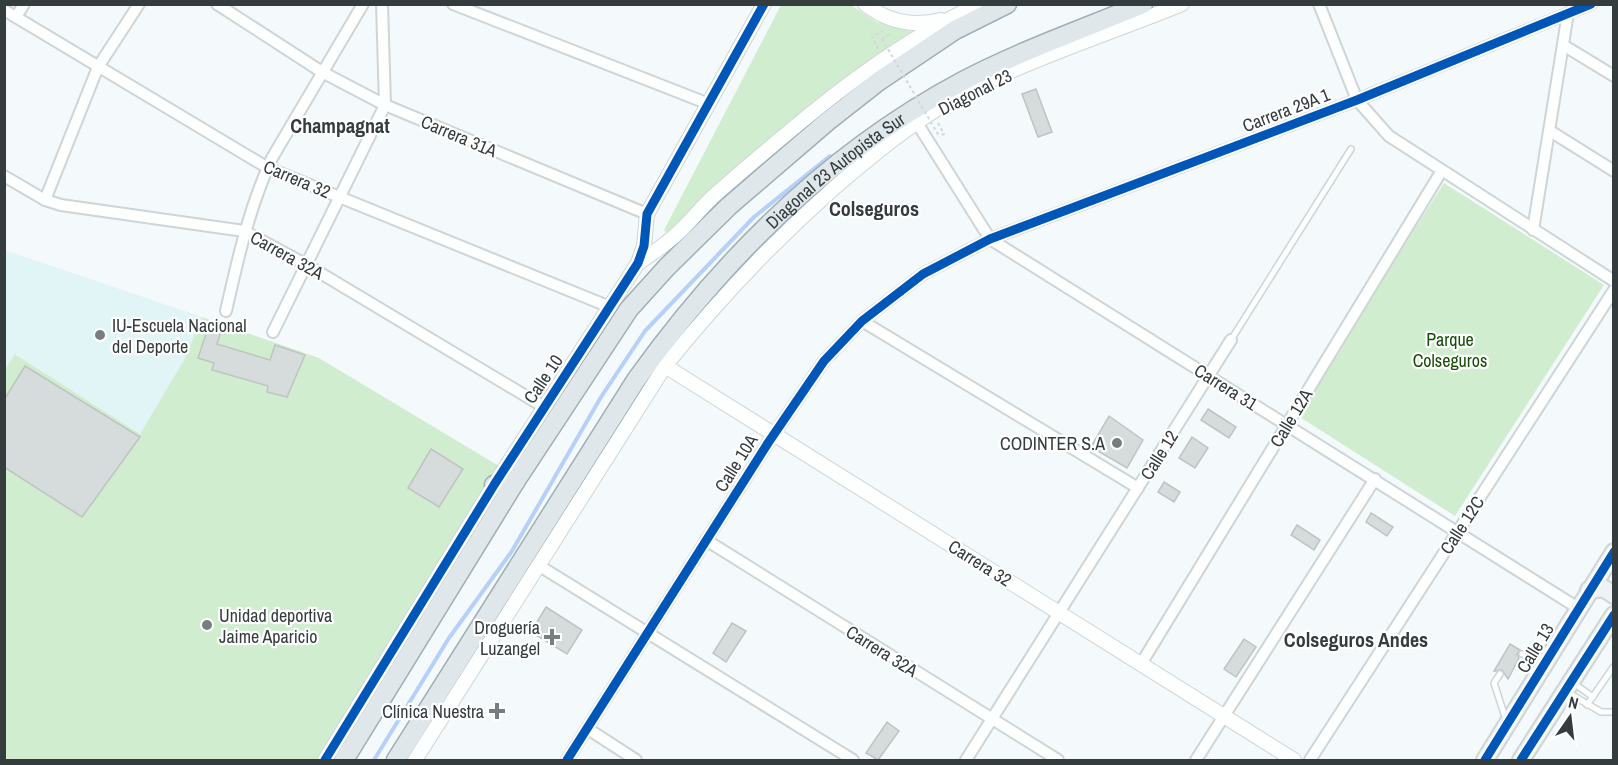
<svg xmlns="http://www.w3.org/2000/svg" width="1618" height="765" font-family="'Archivo Narrow',sans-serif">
  <rect width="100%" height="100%" fill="#f4fafb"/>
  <!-- built -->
  <polygon fill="#e1f4f6" points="5,250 202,317 184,360 140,434 16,354 5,371"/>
  <!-- green -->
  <g fill="#d1edcf">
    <polygon points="781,5 851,5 877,22 914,32 844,79 710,190 667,233 664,230"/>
    <polygon points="1444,183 1604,285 1455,516 1295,414"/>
    <polygon points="202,317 319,358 504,469 325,760 5,760 4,371 15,354 140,434 184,360"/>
  </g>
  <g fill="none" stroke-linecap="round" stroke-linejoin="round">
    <!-- stream -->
    <polyline stroke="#b6d0f9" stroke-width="4" points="374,760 449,638 512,551 601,397 645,331 754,217 830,156"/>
  </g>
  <!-- building -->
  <g fill="#d6dcdb" stroke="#bfc4c3" stroke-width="1.5">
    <polygon points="1036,89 1052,132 1038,137 1022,94"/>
    <polygon points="210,322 223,326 217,344 270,360 275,345 305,355 287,397 267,392 268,386 212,370 214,363 198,358"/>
    <polygon points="25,366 140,437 82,517 4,467 4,400"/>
    <polygon points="1208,409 1236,427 1229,438 1201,420"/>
    <polygon points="1109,416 1143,440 1127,468 1091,447"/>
    <polygon points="1192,437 1208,448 1195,468 1179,458"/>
    <polygon points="431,449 463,469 439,507 408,488"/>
    <polygon points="1164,482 1180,492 1174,502 1158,492"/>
    <polygon points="1371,513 1393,527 1387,536 1366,522"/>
    <polygon points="1297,525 1320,540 1314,550 1291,535"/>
    <polygon points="546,607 582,630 567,654 531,632"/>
    <polygon points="732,623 746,631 726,662 713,653"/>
    <polygon points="1244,639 1256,647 1236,677 1224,669"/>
    <polygon points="1510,644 1520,650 1517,654 1519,658 1508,679 1502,670 1494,671"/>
    <polygon points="887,722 899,731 878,760 866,753"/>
  </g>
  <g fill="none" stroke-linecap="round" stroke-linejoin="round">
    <defs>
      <g id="service">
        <polyline points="1231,340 1351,149"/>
        <polyline points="1522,654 1544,658"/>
        <polyline points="1500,674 1494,683 1506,720"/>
        <polyline points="1572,682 1593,697"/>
        <polyline points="1567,692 1601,712 1614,712"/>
        <polyline points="1587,705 1614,666"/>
      </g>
      <g id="minor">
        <polyline points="217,4 322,72 385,105 647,214"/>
        <polyline points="453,4 709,104"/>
        <polyline points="1319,4 1357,100 1389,136 1614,281"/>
        <polyline points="4,10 268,168 610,307"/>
        <polyline points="16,17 24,4"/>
        <polyline points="1563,45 1614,76"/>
        <polyline points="917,123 990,239 1578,608"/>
        <polyline points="1550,131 1614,171"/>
        <polyline points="4,176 45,200 61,205 244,231 307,265 544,407"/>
        <polyline points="45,200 98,67 139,4"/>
        <polyline points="1533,230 1568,13"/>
        <path d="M226,311C238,258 249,208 272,158L363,4"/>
        <polyline points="862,321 1138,488"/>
        <polyline points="273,332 385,105 382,4"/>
        <polyline points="706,540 1058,760"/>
        <polyline points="538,565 853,760"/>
        <polyline points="1141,664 1441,172"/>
        <polyline points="588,729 636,760"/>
        <polyline points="567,760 768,443 824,361 862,321 923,274 990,239 1357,100 1591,4"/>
        <polyline points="966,760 1231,340"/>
        <polyline points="1196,760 1375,479"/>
        <polyline points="1310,760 1614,290"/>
      </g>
      <g id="tertiary">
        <path d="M865,4C888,22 914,27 941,20"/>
        <path d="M639,263C652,253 667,244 679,232C692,220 703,205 717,193C798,123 882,49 980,4"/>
        <polyline points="665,366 1294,760"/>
        <polyline points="325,760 494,485 638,263 644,246 647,214 764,4"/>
        <path d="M415,760L665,366C717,301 772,243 834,188C877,151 923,113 975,88C1041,55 1113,32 1182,4"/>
      </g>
      <g id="secondary">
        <polyline points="1589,590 1603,588 1614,595"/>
        <polyline points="1485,760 1614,552"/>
        <polyline points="1521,760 1614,615"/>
      </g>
      <g id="primary">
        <polyline points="494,485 515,482"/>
        <polyline points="344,760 515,482 629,309 667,267 729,206 828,121 879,81 955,30 1007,4"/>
        <path id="s1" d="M396,760L636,380C722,260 831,151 963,81C1020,51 1083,29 1143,4"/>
      </g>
    </defs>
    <!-- service casing -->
    <use href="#service" stroke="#cfd5d6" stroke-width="8"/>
    <!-- minor casing -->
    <use href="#minor" stroke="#cfd5d6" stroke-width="14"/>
    <!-- tertiary casing -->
    <use href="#tertiary" stroke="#cfd5d6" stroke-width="16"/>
    <!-- secondary casing -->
    <use href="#secondary" stroke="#cfd5d6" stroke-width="20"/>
    <!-- primary casing -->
    <use href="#primary" stroke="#9fafb5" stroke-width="21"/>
    <!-- path -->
    <g stroke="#d4d7d8" stroke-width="2" stroke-dasharray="3 3" stroke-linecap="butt">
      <polyline points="882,39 890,34 889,33"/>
      <polyline points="878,49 872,37 883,31"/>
      <polyline points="938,123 944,134 939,136"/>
    </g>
    <!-- service -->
    <use href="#service" stroke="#fdfefe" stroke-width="5"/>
    <!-- minor -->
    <use href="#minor" stroke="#fdfefe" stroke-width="10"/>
    <!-- tertiary -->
    <use href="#tertiary" stroke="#fdfefe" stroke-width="14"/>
    <!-- secondary -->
    <use href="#secondary" stroke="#eff2f4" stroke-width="16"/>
    <!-- primary -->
    <use href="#primary" stroke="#e0e7ea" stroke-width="18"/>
    <!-- path-bridge -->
    <polyline stroke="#d4d7d8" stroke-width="2" stroke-dasharray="3 3" stroke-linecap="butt" points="882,39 939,136"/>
    <defs>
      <g id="cycleway">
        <polyline points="325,760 494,485 638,263 644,246 647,214 764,4"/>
        <polyline points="567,760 768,443 824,361 862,321 923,274 990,239 1357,100 1591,4"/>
        <polyline points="1485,760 1614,552"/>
        <polyline points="1521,760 1614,615"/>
      </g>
    </defs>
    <!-- cycleway casing -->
    <use href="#cycleway" stroke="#fff" stroke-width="13"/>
    <!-- cycleway -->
    <use href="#cycleway" stroke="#0057b8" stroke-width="9"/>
  </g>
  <!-- markers -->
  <g fill="#777e80" stroke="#fff" stroke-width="2">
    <circle cx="100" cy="335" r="6"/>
    <circle cx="1117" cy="443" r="6"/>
    <circle cx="207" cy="625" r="6"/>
    <path d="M549 628h6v6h6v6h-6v6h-6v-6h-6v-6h6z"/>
    <path d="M494 702h6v6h6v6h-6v6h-6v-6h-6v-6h6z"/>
  </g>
  <g text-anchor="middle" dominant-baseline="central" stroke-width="4.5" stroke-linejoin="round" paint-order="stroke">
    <!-- street labels -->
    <g font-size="18" fill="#343c3d" stroke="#fff">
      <text transform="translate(975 92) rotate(-27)">Diagonal 23</text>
      <text transform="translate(1286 110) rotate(-21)">Carrera 29A 1</text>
      <text transform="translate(459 136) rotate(23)">Carrera 31A</text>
      <text stroke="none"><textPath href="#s1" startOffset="740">Diagonal 23 Autopista Sur</textPath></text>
      <text transform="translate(297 179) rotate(23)">Carrera 32</text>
      <text transform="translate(287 255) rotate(29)">Carrera 32A</text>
      <text transform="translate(543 379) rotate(-56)">Calle 10</text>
      <text transform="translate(1226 387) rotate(32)">Carrera 31</text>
      <text transform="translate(1291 418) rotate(-59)">Calle 12A</text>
      <text transform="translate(1159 455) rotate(-58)">Calle 12</text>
      <text transform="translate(736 463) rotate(-58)">Calle 10A</text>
      <text transform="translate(1462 525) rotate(-57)">Calle 12C</text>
      <text transform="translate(980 563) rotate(32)">Carrera 32</text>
      <text transform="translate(1535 648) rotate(-59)">Calle 13</text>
      <text transform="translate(882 651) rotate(32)">Carrera 32A</text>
    </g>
    <!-- poi labels -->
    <g font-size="18" fill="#343c3d" stroke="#fff" text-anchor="end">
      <text x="112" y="325" text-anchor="start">IU-Escuela Nacional<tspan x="112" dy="21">del Deporte</tspan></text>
      <text x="1105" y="443">CODINTER S.A</text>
      <text x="219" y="615" text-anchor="start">Unidad deportiva<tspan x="219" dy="21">Jaime Aparicio</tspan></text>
      <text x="540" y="627">Droguería<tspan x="540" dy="21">Luzangel</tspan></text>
      <text x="484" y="711">Clínica Nuestra</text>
    </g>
    <!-- park labels -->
    <g font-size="18" fill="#154d05" stroke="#fff">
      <text x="1450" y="339">Parque<tspan x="1450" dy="21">Colseguros</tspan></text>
    </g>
    <!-- neighbourhood labels -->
    <g font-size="20" font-weight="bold" fill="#343c3d" stroke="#fff">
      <text x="340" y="125">Champagnat</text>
      <text x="874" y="208">Colseguros</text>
      <text x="1356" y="639">Colseguros Andes</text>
    </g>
  </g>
  <!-- border -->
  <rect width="1618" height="765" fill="none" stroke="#343c3d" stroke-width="12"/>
  <!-- north arrow -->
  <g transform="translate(1570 717) rotate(14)" stroke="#ffffff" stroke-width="4.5" paint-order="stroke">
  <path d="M0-4.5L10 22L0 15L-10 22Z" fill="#343c3d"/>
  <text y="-9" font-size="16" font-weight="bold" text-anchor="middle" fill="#343c3d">N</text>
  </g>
</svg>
